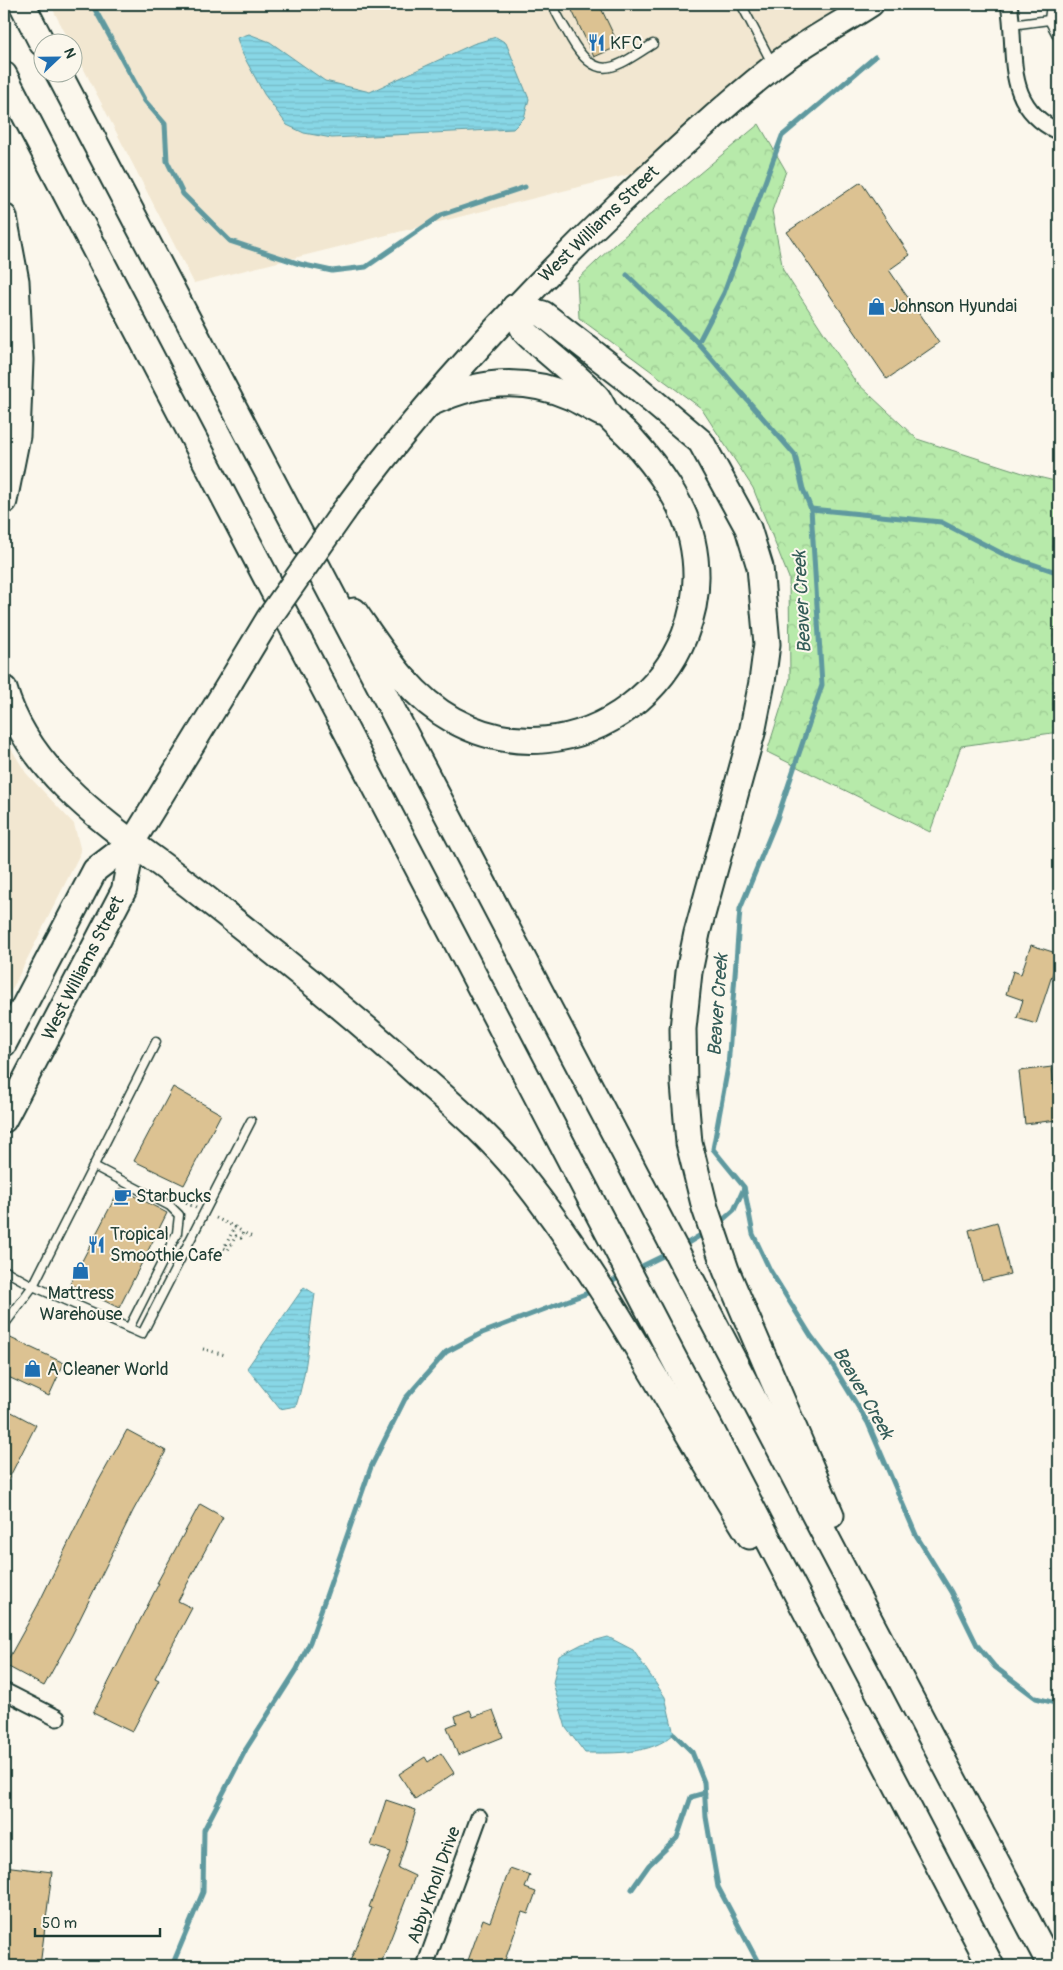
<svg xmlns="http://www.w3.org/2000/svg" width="1063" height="1970" font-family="Pangolin,sans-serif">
  <defs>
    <pattern id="forest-crowns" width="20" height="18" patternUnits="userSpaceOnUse" patternTransform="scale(1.25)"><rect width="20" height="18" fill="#b7eaaa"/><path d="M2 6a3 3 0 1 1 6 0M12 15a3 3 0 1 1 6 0" fill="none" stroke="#9dca93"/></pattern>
    <pattern id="water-rules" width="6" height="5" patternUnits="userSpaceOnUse" patternTransform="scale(1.25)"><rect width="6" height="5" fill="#88d7e6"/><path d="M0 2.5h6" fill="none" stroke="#75b9c6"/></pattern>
  </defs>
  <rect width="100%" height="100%" fill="#fbf7ec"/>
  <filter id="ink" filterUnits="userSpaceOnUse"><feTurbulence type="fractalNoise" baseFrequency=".02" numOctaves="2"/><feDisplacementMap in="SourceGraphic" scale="10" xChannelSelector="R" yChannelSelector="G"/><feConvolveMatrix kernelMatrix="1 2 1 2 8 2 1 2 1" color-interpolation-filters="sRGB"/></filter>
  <g filter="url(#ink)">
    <!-- built -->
    <g fill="#f2e7d1">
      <polygon points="50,4 871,4 659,167 194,283 73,48 72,42 70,42"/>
      <polygon points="4,737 26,773 74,824 81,852 4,1005"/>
    </g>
    <!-- forest -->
    <polygon fill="url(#forest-crowns)" stroke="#6b946f" points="759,124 786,171 772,211 783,270 855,381 917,439 1026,474 1059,482 1059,732 961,746 930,832 767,752 790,679 789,578 753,488 701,408 579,318 577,280 616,243"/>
    <!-- water -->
    <g fill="url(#water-rules)" stroke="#5e999f">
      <polygon points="249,34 270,42 325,81 370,92 473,44 496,37 506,43 529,99 524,118 513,129 332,138 304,133 287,125 264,94 241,51 237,38"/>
      <path d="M304,1287L315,1294C309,1332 308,1370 296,1406L280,1409L247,1368Z"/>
      <path d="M608,1637L633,1650L665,1697L674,1734C650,1755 615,1753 585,1753L566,1728L553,1683L559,1656L582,1644Z"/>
    </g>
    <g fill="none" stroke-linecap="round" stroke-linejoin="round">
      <!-- stream -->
      <g stroke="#5e999f" stroke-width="5">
        <polyline points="92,4 145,101 165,124 167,161 183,194 230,241 300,264 332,271 366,267 441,215 525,187"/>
        <polyline points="627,275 698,343 795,455 803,489 811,509 822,685 777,819 740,909 728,1067 713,1149 744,1187 753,1234 770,1270 811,1336 832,1364 868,1423 916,1535 951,1592 977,1645 995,1667 1036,1698 1059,1704"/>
        <polyline points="698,343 724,293 782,136 875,57"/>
        <polyline points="811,509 941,522 1003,554 1059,573"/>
        <polyline points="717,1225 734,1210 744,1188"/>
        <polyline points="681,1247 706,1232"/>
        <polyline points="636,1269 669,1253"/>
        <polyline points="607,1284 624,1275"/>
        <polyline points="674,1734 692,1752 704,1782 706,1817 718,1887 760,1966"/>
        <polyline points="632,1889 649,1865 677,1838 691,1797 705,1793 702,1794"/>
        <polyline points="172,1966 203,1892 204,1830 246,1749 297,1669 310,1642 371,1467 405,1399 446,1352 482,1333 593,1291"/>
      </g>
    </g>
    <!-- building -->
    <g fill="#dcc292" stroke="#1f3d34">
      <polygon points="569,4 599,4 619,46 594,57"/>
      <polygon points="861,182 910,255 889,270 939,343 887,379 787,232"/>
      <polygon points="1031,945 1059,954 1036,1024 1017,1018 1023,1000 1006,994 1013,971 1021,974"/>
      <polygon points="1052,1067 1057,1120 1025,1124 1019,1071"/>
      <polygon points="173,1087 221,1114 184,1185 134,1161"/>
      <polygon points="120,1188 167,1213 119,1308 70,1284"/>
      <polygon points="997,1222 1010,1274 982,1281 969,1230"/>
      <polygon points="4,1335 64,1363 49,1396 4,1375"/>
      <polygon points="4,1408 36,1425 4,1488"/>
      <polygon points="127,1430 166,1451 133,1511 72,1635 44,1686 5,1665 38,1605 98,1482"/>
      <polygon points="200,1504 223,1517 178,1601 192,1608 155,1678 159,1680 132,1732 93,1713 159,1583 157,1583"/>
      <polygon points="470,1710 473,1717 493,1710 503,1737 458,1755 447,1727 457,1723 455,1716"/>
      <polygon points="441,1753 454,1773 415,1799 399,1774 425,1757 428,1762"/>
      <polygon points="386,1800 416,1810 398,1868 415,1876 380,1966 348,1966 372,1908 369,1907 391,1852 371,1846"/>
      <polygon points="4,1866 52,1872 40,1966 4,1966"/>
      <polygon points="510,1868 530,1875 525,1888 536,1892 528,1914 522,1912 503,1966 466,1966 483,1919 490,1922"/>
    </g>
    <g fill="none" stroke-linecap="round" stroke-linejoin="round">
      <defs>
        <g id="service">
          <path d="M553,4C556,16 566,28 571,39C598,86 617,66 653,44"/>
          <polyline points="741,4 773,65"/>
          <polyline points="1051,4 1049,20 1059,39"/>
          <polyline points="1011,25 1049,20"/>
          <polyline points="94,1166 170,1206 179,1215 177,1233 129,1328"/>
          <polyline points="4,1270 33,1286 156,1042"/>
          <polyline points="4,1325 33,1286 142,1334 251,1121"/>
        </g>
        <g id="minor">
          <path d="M1009,4C1018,54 1001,104 1059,132"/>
          <polyline points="4,1691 57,1718"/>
          <polyline points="425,1966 479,1817"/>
        </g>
        <g id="primary">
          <path d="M344,511C425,400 519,300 618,205C668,158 719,110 773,67C803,43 839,25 871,4"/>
          <polyline points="4,1044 95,870 133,841"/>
          <polyline points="4,1120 124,890 133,841 231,681"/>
        </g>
        <g id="trunk">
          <polyline points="22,4 42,43"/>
          <polyline points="58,72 1051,1966"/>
          <polyline points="4,75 991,1966"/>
          <polyline points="4,217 16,281 20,360 17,436 4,501"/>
          <polyline points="515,307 543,314 623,376 701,442 748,528 760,567 767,644 762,682 752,733 697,933 689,972 683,1029 684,1084 689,1143 705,1208 726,1270 831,1515"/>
          <path d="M431,403C477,381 524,376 571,397C581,402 591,408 601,413"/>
          <path d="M354,611C382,651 409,696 453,720C576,788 722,676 692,540C683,501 657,467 631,438C624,430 614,423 608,415C603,409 601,402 597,397C581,379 560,363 542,347C537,342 528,336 524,330C520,323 518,314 515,307"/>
          <path d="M4,689C31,781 123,834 194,889C271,950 348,1010 420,1076C454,1106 490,1137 519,1173C609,1285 673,1414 750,1536"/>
        </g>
      </defs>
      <!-- service casing -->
      <use href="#service" stroke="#1f3d34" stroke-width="11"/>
      <!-- minor casing -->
      <use href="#minor" stroke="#1f3d34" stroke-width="19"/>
      <!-- primary casing -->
      <use href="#primary" stroke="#1f3d34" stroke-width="28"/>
      <!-- trunk casing -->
      <use href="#trunk" stroke="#1f3d34" stroke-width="29"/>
      <!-- path -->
      <g stroke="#1f3d34" stroke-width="3" stroke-dasharray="1 4" stroke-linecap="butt">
        <polyline points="182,1200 196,1208"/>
        <polyline points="216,1218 235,1227 224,1248 228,1250 236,1236 241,1238 243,1232 252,1237"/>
        <polyline points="235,1227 243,1232"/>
        <polyline points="203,1349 225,1355"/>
      </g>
      <!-- service -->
      <use href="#service" stroke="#fbf7ec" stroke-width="8"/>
      <!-- minor -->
      <use href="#minor" stroke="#fbf7ec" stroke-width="15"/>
      <!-- primary -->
      <use href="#primary" stroke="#fbf7ec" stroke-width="24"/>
      <!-- trunk -->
      <use href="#trunk" stroke="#fbf7ec" stroke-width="25"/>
      <defs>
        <polyline id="primary-bridge" points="231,681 269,618 344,511"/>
      </defs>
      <!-- primary-bridge casing -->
      <use href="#primary-bridge" stroke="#1f3d34" stroke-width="28" stroke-linecap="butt"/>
      <!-- primary-bridge -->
      <use href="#primary-bridge" stroke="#fbf7ec" stroke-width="24"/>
    </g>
  </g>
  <!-- icons -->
  <defs>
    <symbol id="restaurant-bare" viewBox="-9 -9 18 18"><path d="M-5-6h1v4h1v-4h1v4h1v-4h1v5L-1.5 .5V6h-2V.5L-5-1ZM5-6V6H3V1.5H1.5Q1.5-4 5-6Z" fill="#1f6fb2" stroke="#fbf7ec" stroke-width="2.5" paint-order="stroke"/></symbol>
    <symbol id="shop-bare" viewBox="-9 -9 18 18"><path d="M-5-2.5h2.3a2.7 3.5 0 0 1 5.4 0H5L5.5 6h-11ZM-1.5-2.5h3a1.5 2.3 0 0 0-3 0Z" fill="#1f6fb2" stroke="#fbf7ec" stroke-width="2.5" paint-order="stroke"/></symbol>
    <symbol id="cafe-bare" viewBox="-9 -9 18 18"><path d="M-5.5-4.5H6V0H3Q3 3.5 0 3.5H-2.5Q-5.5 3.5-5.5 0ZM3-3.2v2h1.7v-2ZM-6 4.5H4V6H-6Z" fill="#1f6fb2" stroke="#fbf7ec" stroke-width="2.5" paint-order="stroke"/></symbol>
  </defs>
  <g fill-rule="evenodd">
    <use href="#restaurant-bare" x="584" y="30" width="25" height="25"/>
    <use href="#shop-bare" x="864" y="294" width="25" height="25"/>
    <use href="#cafe-bare" x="110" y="1184" width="25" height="25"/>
    <use href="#restaurant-bare" x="84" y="1232" width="25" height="25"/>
    <use href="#shop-bare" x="68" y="1258" width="25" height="25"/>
    <use href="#shop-bare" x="20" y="1356" width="25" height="25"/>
  </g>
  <g text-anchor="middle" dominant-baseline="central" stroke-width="4" stroke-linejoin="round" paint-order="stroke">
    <!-- poi labels -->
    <g font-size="18" fill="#1f3d34" stroke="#fbf7ec" text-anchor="start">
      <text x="610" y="43">KFC</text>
      <text x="890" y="306">Johnson Hyundai</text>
      <text x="136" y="1196">Starbucks</text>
      <text x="110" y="1234">Tropical<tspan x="110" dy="21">Smoothie Cafe</tspan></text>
      <text x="81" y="1293" text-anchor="middle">Mattress<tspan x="81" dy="21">Warehouse</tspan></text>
      <text x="47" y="1369">A Cleaner World</text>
    </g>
    <!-- street labels -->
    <g font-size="18" fill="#1f3d34" stroke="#fbf7ec">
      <text transform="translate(599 224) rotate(-44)">West Williams Street</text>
      <text transform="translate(83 968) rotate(-63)">West Williams Street</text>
      <text transform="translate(434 1885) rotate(-70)">Abby Knoll Drive</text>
    </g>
    <!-- water labels -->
    <g font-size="19" font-style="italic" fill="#345c58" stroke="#fbf7ec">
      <text transform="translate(802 602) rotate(-93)">Beaver Creek</text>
      <text transform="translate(718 1005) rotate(-86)">Beaver Creek</text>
      <text transform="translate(863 1393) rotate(60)">Beaver Creek</text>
    </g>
  </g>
  <!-- margin -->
  <rect width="1063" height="1970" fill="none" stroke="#fbf7ec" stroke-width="20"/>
  <rect x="10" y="10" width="1043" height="1950" fill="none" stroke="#1f3d34" stroke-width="2" filter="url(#ink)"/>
  <!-- north arrow -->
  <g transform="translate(58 58) rotate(68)"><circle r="24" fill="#fbf7ec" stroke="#a3ada2"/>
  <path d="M0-4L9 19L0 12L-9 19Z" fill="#1f6fb2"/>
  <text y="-8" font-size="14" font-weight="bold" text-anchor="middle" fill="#1f3d34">N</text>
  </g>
  <!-- scale -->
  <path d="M35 1928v8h125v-8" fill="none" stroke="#1f3d34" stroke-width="2.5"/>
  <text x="42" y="1928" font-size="15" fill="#1f3d34" stroke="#fbf7ec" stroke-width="4" paint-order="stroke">50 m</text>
</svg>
